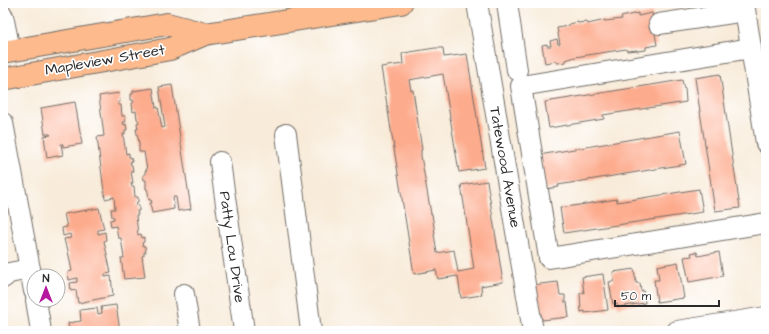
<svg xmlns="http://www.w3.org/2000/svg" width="769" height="334" font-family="'Architects Daughter',sans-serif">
  <rect width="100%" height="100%" fill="#fff"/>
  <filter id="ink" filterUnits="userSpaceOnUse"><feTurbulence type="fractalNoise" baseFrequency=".025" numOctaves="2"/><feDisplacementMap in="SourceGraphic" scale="8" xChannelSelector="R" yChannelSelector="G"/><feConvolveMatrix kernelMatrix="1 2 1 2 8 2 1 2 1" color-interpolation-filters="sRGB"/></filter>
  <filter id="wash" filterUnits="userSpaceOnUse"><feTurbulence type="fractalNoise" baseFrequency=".012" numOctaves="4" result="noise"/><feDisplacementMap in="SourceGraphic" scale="16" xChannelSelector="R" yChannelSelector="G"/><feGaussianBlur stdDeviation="0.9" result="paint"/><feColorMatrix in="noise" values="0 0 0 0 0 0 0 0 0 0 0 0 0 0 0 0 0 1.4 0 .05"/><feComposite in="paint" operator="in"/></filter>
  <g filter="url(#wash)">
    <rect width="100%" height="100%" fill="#f8ebd9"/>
    <g id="blocks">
      <!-- building -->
      <g fill="#fdab8d">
        <polygon points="638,13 638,16 652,13 657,33 655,34 657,45 646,47 646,50 637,51 637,50 627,51 626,49 575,57 566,60 566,62 557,63 556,61 545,63 542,45 547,44 547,46 551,46 550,41 557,39 558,44 560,44 557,28 569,26 569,24 578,22 578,23 587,22 588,24 605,20 605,21 622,19 621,17"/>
        <polygon points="435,48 443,48 444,57 467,54 485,168 459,172 443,74 409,80 411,90 413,90 422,150 421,150 421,156 431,214 432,214 435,234 434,234 437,253 454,250 458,272 474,269 461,185 487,181 503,282 481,286 482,295 461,298 458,276 438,279 436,270 414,274 381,67 403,64 402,54 404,53"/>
        <polygon points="720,74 740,208 715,211 695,78"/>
        <polygon points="682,80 684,89 685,88 686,102 603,115 604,119 549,128 545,102"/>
        <polygon points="172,85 191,209 178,211 176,197 173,197 174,209 152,213 150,203 152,203 151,200 149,200 148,192 147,189 146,189 146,180 144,180 143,175 145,175 145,171 147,170 144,152 139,152 139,143 136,129 138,129 137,123 139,122 138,120 137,119 136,111 133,112 132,103 134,102 133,100 131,100 131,94 133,94 133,91 153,88 156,108 158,107 162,128 165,127 159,87"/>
        <polygon points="119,93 120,102 118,102 118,105 121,105 122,116 125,116 126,122 123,122 124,125 126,124 127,130 125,130 125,134 123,134 126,154 129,153 129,157 131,157 132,162 130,162 131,165 132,165 133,171 131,171 133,183 131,183 132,187 134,186 135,197 138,197 138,202 136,203 137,206 139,205 139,211 137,211 138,215 136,215 138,235 141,234 142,238 144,237 144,242 142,243 143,246 145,246 146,252 144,252 144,255 142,256 145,277 124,279 121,258 124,258 121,238 118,238 116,226 111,227 110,220 114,219 114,217 112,217 111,209 115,209 114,197 105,199 97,137 104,136 99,96"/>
        <polygon points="75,102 82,144 63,147 63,144 61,144 63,155 47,158 44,136 51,135 50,134 45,134 41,108"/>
        <polygon points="680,131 686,164 558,185 559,187 545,189 539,155"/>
        <polygon points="699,189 703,212 564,233 560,208 617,199 617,202"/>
        <polygon points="99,208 104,229 98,230 98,234 105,232 106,240 104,241 111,273 105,274 105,277 111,276 113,296 78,303 76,290 71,291 70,283 77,282 77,278 69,280 68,272 72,271 67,246 66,247 64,239 71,238 70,234 63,236 62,228 67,227 64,214"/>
        <polygon points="697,252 698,256 719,252 723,276 689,282 684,257 692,256 691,253"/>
        <polygon points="678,262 684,298 657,302 654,280 659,280 657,266"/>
        <polygon points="634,269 636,283 640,283 641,291 643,290 645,303 618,307 617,304 613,304 609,282 614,281 613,272"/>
        <polygon points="603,274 608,310 585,313 585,311 581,312 580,293 584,293 582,277"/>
        <polygon points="558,282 560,295 565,295 565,303 567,302 569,317 542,320 541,314 536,314 532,285"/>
        <polygon points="116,305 120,331 69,331 68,323 81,321 80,310 97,308 98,314 102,313 101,307"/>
      </g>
    </g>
  </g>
  <g filter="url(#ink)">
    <use href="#blocks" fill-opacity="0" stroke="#736e68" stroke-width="1"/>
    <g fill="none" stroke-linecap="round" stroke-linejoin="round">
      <defs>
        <g id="minor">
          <polyline points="477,3 533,331"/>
          <polyline points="507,3 517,70"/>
          <polyline points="744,3 766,143"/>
          <polyline points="3,16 10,50"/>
          <polyline points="659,24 745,11"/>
          <polyline points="751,48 521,86 549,258 766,223"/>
          <polyline points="3,123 34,291"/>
          <polyline points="286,134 311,331"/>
          <polyline points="220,162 244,331"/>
          <polyline points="3,278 9,273 30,269"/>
          <polyline points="184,294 190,331"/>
          <polyline points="36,300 41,331"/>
          <polyline points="677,331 766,317"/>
        </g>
        <g id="major">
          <polyline points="3,52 167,24 205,34"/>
          <polyline points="3,79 170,49 205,34 401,3"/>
        </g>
      </defs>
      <!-- minor casing -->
      <use href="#minor" stroke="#736e68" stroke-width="22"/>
      <!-- major casing -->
      <use href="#major" stroke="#736e68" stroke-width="24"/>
      <!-- minor -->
      <use href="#minor" stroke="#fff" stroke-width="20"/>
      <!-- major -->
      <use href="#major" stroke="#fcba8d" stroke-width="22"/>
    </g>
  </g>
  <g text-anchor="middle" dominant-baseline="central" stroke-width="3.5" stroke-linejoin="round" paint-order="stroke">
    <!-- street labels -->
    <g font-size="15" fill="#2b2b2b" stroke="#fff">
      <text transform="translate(105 60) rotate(-10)">Mapleview Street</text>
      <text transform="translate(505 167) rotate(80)">Tatewood Avenue</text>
      <text transform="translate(232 247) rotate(82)">Patty Lou Drive</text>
    </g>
  </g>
  <!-- margin -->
  <rect width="769" height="334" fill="none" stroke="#fff" stroke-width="16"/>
  <!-- north arrow -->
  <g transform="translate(46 288)"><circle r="19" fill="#ffffff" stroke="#aaaaaa"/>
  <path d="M0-3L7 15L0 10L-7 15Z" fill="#b5179e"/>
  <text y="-6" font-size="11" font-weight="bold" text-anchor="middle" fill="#2b2b2b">N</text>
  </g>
  <!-- scale -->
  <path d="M615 300v6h104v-6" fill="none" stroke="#2b2b2b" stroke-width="2"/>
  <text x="621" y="300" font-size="12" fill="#2b2b2b" stroke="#ffffff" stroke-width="3" paint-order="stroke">50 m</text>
</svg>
